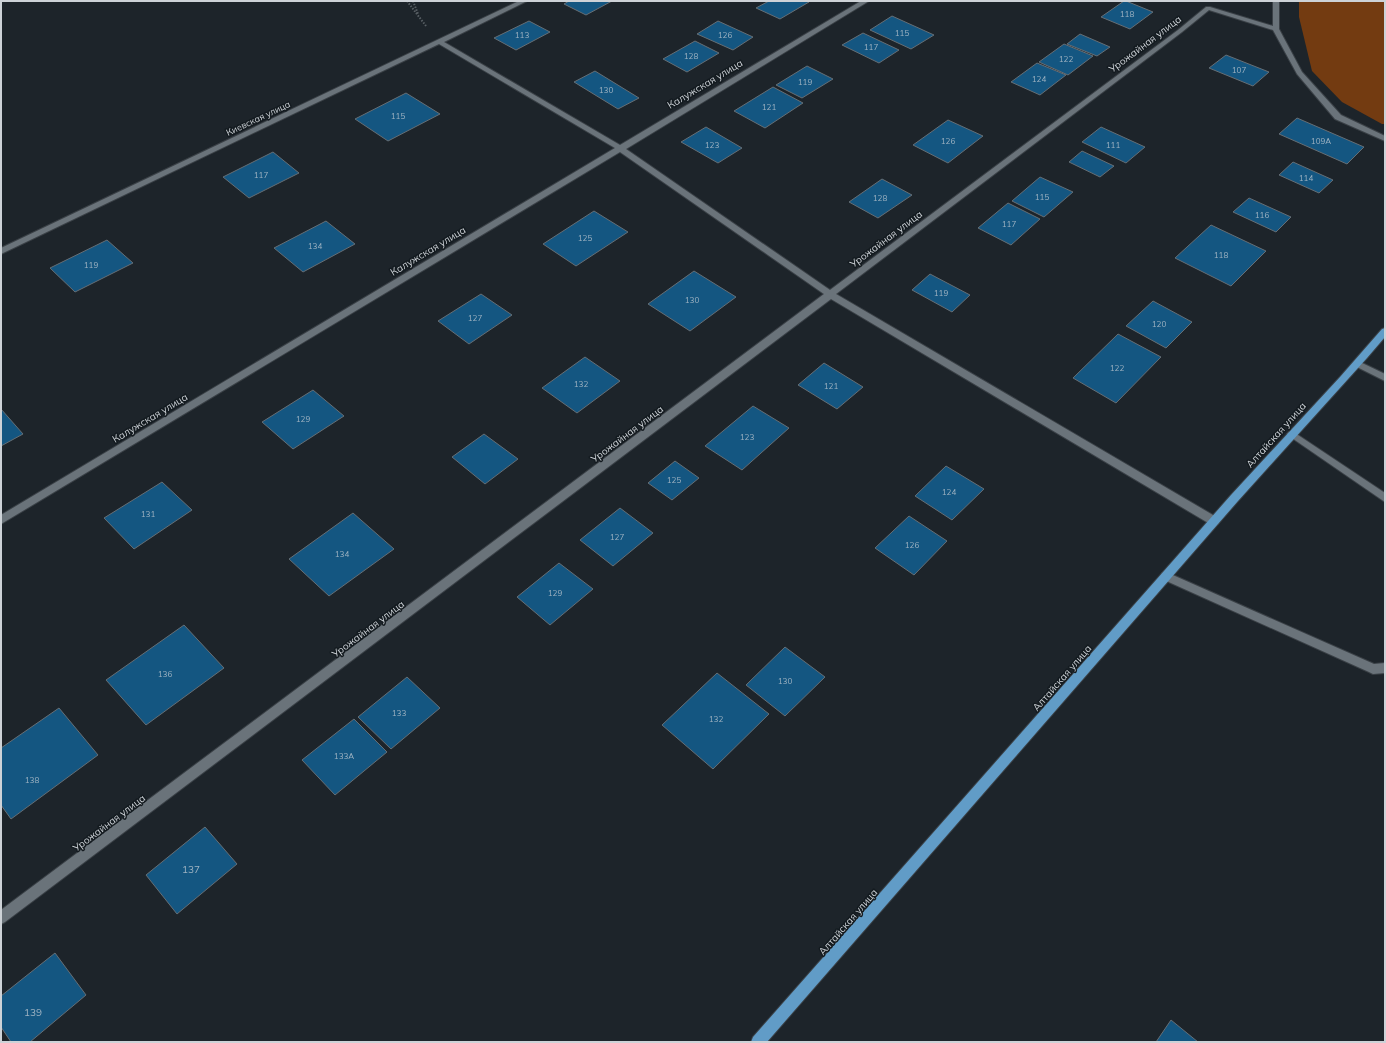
<svg xmlns="http://www.w3.org/2000/svg" width="1386" height="1043" font-family="Mulish,sans-serif">
  <rect width="100%" height="100%" fill="#1d242a"/>
  <!-- forest -->
  <polygon fill="#733b11" points="1299,1 1385,1 1385,124 1382,124 1342,102 1312,71 1299,17"/>
  <!-- building -->
  <g fill="#145681" stroke="#656e75">
    <polygon points="569,1 612,1 586,15 564,4"/>
    <polygon points="769,1 806,1 809,2 780,19 756,8"/>
    <polygon points="1124,1 1126,1 1153,12 1130,29 1101,17"/>
    <polygon points="892,16 934,35 911,49 870,30"/>
    <polygon points="529,21 550,32 516,50 494,38"/>
    <polygon points="718,21 753,37 733,50 697,34"/>
    <polygon points="863,33 899,50 879,63 842,45"/>
    <polygon points="1080,34 1110,47 1097,56 1067,44"/>
    <polygon points="695,41 719,53 687,72 663,59"/>
    <polygon points="1064,44 1093,56 1068,75 1039,62"/>
    <polygon points="1226,55 1269,72 1253,86 1209,68"/>
    <polygon points="1037,63 1066,75 1040,95 1011,82"/>
    <polygon points="807,66 833,79 802,98 776,85"/>
    <polygon points="595,71 639,98 618,109 574,82"/>
    <polygon points="773,87 803,103 765,128 734,111"/>
    <polygon points="406,93 440,114 388,141 355,119"/>
    <polygon points="1297,118 1364,147 1347,164 1279,134"/>
    <polygon points="948,120 983,136 948,163 913,145"/>
    <polygon points="706,127 742,148 718,163 681,142"/>
    <polygon points="1101,127 1145,147 1126,163 1082,142"/>
    <polygon points="1082,151 1114,166 1100,177 1069,162"/>
    <polygon points="273,152 299,173 249,198 223,177"/>
    <polygon points="1293,162 1333,180 1319,193 1279,175"/>
    <polygon points="1040,177 1073,192 1044,217 1012,201"/>
    <polygon points="882,179 912,195 878,218 849,202"/>
    <polygon points="1249,198 1291,217 1276,232 1233,212"/>
    <polygon points="1008,203 1040,219 1011,245 978,228"/>
    <polygon points="594,211 628,232 576,266 543,244"/>
    <polygon points="326,221 355,244 303,272 274,248"/>
    <polygon points="1211,225 1266,251 1231,286 1175,258"/>
    <polygon points="107,240 133,263 75,292 50,268"/>
    <polygon points="694,271 736,297 690,331 648,304"/>
    <polygon points="930,274 970,295 952,312 912,290"/>
    <polygon points="481,294 512,315 469,344 438,321"/>
    <polygon points="1153,301 1192,322 1166,348 1126,326"/>
    <polygon points="1118,334 1161,357 1116,403 1073,378"/>
    <polygon points="585,357 620,381 577,413 542,388"/>
    <polygon points="824,363 863,387 837,409 798,385"/>
    <polygon points="313,390 344,416 293,449 262,422"/>
    <polygon points="753,406 789,428 742,470 705,446"/>
    <polygon points="1,409 23,434 1,446"/>
    <polygon points="484,434 518,459 485,484 452,457"/>
    <polygon points="675,461 699,478 672,500 648,483"/>
    <polygon points="946,466 984,489 952,520 915,496"/>
    <polygon points="162,482 192,510 134,549 104,518"/>
    <polygon points="620,508 653,533 613,566 580,540"/>
    <polygon points="353,513 394,549 329,596 289,559"/>
    <polygon points="909,516 947,541 914,575 875,548"/>
    <polygon points="559,563 593,589 550,625 517,597"/>
    <polygon points="184,625 224,668 146,725 106,680"/>
    <polygon points="785,647 825,677 785,716 746,685"/>
    <polygon points="717,673 769,714 713,769 662,725"/>
    <polygon points="407,677 440,708 391,749 358,717"/>
    <polygon points="59,708 98,755 11,819 1,805 1,748"/>
    <polygon points="354,719 387,752 335,795 302,760"/>
    <polygon points="205,827 237,864 177,914 146,875"/>
    <polygon points="55,953 86,995 30,1042 11,1042 1,1027 1,996"/>
    <polygon points="1171,1020 1198,1042 1156,1042"/>
  </g>
  <g fill="none" stroke-linecap="round" stroke-linejoin="round">
    <defs>
      <g id="minor">
        <polygon points="519,1 527,1 444,42 620,145 861,1 869,1 626,149 830,290 1178,30 1206,7 1210,7 1273,26 1273,1 1279,1 1279,29 1302,72 1341,115 1385,136 1385,141 1335,119 1297,74 1273,30 1209,10 1182,32 836,294 1218,518 1219,521 1218,524 1210,524 831,299 5,922 1,924 1,910 824,294 620,152 1,524 1,515 615,148 439,44 1,254 1,248"/>
        <polygon points="1358,361 1385,374 1385,381 1355,366 1354,364"/>
        <polygon points="1292,431 1385,493 1385,502 1289,436 1287,434 1289,432"/>
        <polygon points="1166,572 1374,664 1385,663 1385,673 1373,674 1369,672 1162,579 1161,576 1162,573"/>
      </g>
      <polygon id="major" points="1385,328 1385,337 1367,358 1238,501 767,1042 751,1042 753,1037 1231,495 1340,377 1382,329"/>
    </defs>
    <!-- minor casing -->
    <use href="#minor" stroke="#3a4046" stroke-width="2"/>
    <!-- major casing -->
    <use href="#major" stroke="#3a4046" stroke-width="2"/>
    <!-- path -->
    <g stroke="#585f64" stroke-width="2" stroke-dasharray="1.5 1.5" stroke-linecap="butt">
      <polyline points="407,1 426,26"/>
      <polyline points="413,1 418,14"/>
    </g>
    <!-- minor -->
    <use href="#minor" fill="#6a737a" fill-rule="evenodd"/>
    <!-- major -->
    <use href="#major" fill="#619cc7" fill-rule="evenodd"/>
  </g>
  <g text-anchor="middle" dominant-baseline="central" stroke-width="3" stroke-linejoin="round" paint-order="stroke">
    <!-- number labels -->
    <g font-size="8" fill="#9fb3c2">
      <text x="1127" y="14">118</text>
      <text x="902" y="33">115</text>
      <text x="522" y="35">113</text>
      <text x="725" y="35">126</text>
      <text x="871" y="47">117</text>
      <text x="691" y="56">128</text>
      <text x="1066" y="59">122</text>
      <text x="1239" y="70">107</text>
      <text x="1039" y="79">124</text>
      <text x="805" y="82">119</text>
      <text x="606" y="90">130</text>
      <text x="769" y="107">121</text>
      <text x="398" y="116">115</text>
      <text x="948" y="141">126</text>
      <text x="1321" y="141">109А</text>
      <text x="712" y="145">123</text>
      <text x="1113" y="145">111</text>
      <text x="261" y="175">117</text>
      <text x="1306" y="178">114</text>
      <text x="1042" y="197">115</text>
      <text x="880" y="198">128</text>
      <text x="1262" y="215">116</text>
      <text x="1009" y="224">117</text>
      <text x="585" y="238">125</text>
      <text x="315" y="246">134</text>
      <text x="1221" y="255">118</text>
      <text x="91" y="265">119</text>
      <text x="941" y="293">119</text>
      <text x="692" y="300">130</text>
      <text x="475" y="318">127</text>
      <text x="1159" y="324">120</text>
      <text x="1117" y="368">122</text>
      <text x="581" y="384">132</text>
      <text x="831" y="386">121</text>
      <text x="303" y="419">129</text>
      <text x="747" y="437">123</text>
      <text x="674" y="480">125</text>
      <text x="949" y="492">124</text>
      <text x="148" y="514">131</text>
      <text x="617" y="537">127</text>
      <text x="912" y="545">126</text>
      <text x="342" y="554">134</text>
      <text x="555" y="593">129</text>
      <text x="165" y="674">136</text>
      <text x="785" y="681">130</text>
      <text x="399" y="713">133</text>
      <text x="716" y="719">132</text>
      <text x="344" y="756">133А</text>
      <text x="32" y="780">138</text>
    </g>
    <!-- far-street labels -->
    <g font-size="9" fill="#cdd2d7" stroke="#141b20">
      <text transform="translate(258 118) rotate(-25)">Киевская улица</text>
    </g>
    <!-- street labels -->
    <g font-size="10" fill="#cdd2d7" stroke="#141b20">
      <text transform="translate(1145 44) rotate(-37)">Урожайная улица</text>
      <text transform="translate(705 84) rotate(-31)">Калужская улица</text>
      <text transform="translate(886 239) rotate(-37)">Урожайная улица</text>
      <text transform="translate(428 251) rotate(-31)">Калужская улица</text>
      <text transform="translate(150 418) rotate(-31)">Калужская улица</text>
      <text transform="translate(627 434) rotate(-37)">Урожайная улица</text>
      <text transform="translate(1276 435) rotate(-48)">Алтайская улица</text>
      <text transform="translate(368 629) rotate(-37)">Урожайная улица</text>
      <text transform="translate(1062 678) rotate(-49)">Алтайская улица</text>
      <text transform="translate(109 823) rotate(-37)">Урожайная улица</text>
      <text transform="translate(848 922) rotate(-49)">Алтайская улица</text>
    </g>
    <!-- near-number labels -->
    <g font-size="10" fill="#9fb3c2">
      <text x="191" y="869">137</text>
      <text x="33" y="1012">139</text>
    </g>
  </g>
  <!-- border -->
  <rect width="1386" height="1043" fill="none" stroke="#cdd2d7" stroke-width="4"/>
</svg>
